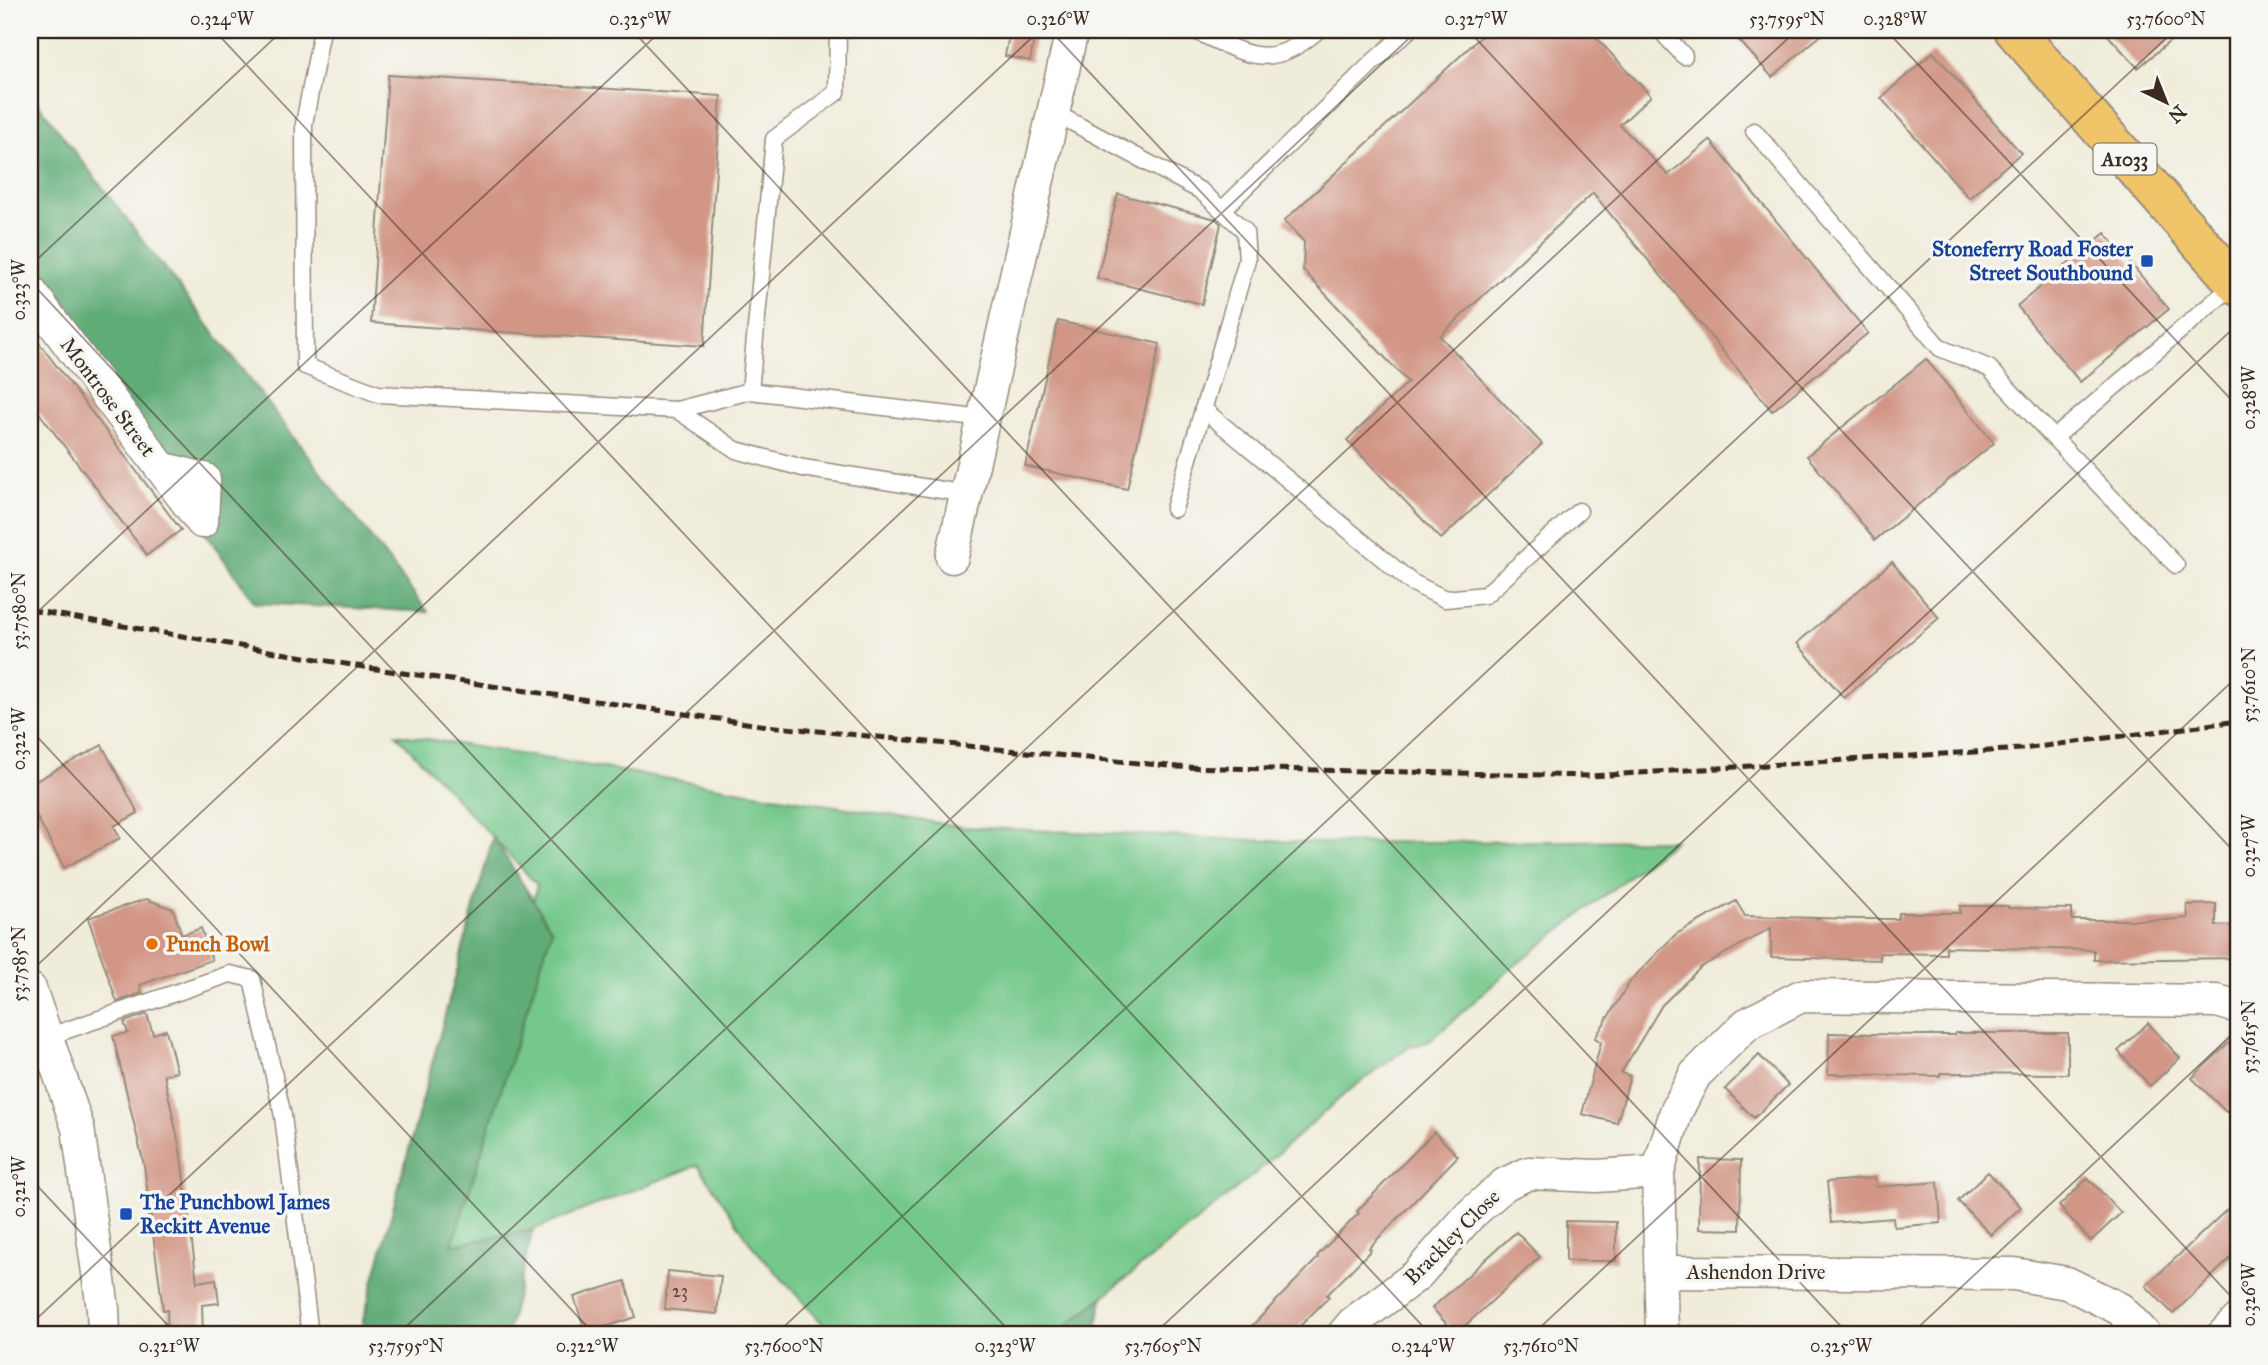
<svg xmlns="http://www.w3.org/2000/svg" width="2268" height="1365" font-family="'IM FELL Great Primer',serif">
  <rect width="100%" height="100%" fill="#f6f6f2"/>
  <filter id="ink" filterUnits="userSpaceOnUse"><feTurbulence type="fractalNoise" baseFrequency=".0143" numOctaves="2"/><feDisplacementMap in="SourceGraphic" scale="14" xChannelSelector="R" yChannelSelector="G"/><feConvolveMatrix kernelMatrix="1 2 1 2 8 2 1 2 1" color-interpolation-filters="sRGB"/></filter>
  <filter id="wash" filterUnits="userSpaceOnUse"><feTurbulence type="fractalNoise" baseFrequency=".00686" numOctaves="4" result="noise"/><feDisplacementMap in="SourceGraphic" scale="28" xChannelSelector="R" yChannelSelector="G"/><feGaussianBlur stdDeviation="1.57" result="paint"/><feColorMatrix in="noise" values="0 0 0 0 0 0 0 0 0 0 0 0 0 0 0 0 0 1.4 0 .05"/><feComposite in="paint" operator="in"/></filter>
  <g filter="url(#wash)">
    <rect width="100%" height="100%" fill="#f0ecda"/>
    <!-- green -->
    <polygon fill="#75c88b" stroke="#587954" stroke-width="2" points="396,734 962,827 1319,843 1675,840 1508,971 1430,1041 1407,1048 1347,1092 1258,1171 1056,1335 833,1335 753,1247 698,1165 438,1267 537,885"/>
    <!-- forest -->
    <g fill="#60ac77" stroke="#4e6b4a" stroke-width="2">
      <polygon points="30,93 428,612 255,603 30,286"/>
      <polygon points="493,837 552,930 452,1245 533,1230 507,1335 359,1335"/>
      <polygon points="1103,1297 1095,1335 1056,1335"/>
    </g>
    <g id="blocks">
      <!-- building -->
      <g fill="#d29686">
        <polygon points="1010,30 1036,30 1030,61 1005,56"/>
        <polygon points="1488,30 1589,30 1651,96 1620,125 1668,175 1710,140 1868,333 1772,411 1593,193 1440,336 1542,444 1441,539 1347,440 1408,382 1303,270 1304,242 1284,221"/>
        <polygon points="1730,30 1827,30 1772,77"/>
        <polygon points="2103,30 2183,30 2138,68"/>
        <polygon points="1933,52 2021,153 1969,198 1881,98"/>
        <polygon points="388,75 721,96 704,346 371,323"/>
        <polygon points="1118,194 1216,219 1221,224 1202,304 1097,278"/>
        <polygon points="2105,233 2169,309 2080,382 2017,306"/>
        <polygon points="1058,321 1160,344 1127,489 1025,466"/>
        <polygon points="30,331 181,530 147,555 30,401"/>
        <polygon points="1926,359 1994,443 1875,540 1807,456"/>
        <polygon points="1892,562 1939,618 1844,698 1797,643"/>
        <polygon points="102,745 138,813 114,826 120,838 64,868 30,804 30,784"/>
        <polygon points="146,899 173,909 182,935 201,928 212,960 140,985 142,993 117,1002 88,918"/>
        <polygon points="1736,901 1745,916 1857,919 1898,919 1899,913 1960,913 1960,906 2008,906 2008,908 2072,909 2072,920 2164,920 2188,918 2187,905 2216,904 2216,926 2238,925 2238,958 2094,960 2094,950 1946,947 1946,954 1880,953 1880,960 1771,957 1771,928 1701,967 1662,1005 1621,1073 1630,1076 1617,1123 1582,1114 1601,1042 1595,1038 1631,980 1676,934"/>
        <polygon points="147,1014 153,1034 166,1030 177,1072 164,1075 180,1149 197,1282 216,1279 219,1303 202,1305 203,1335 168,1335 167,1310 163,1310 144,1165 113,1036 128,1033 124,1022"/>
        <polygon points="2148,1023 2180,1058 2150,1086 2118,1051"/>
        <polygon points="1829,1033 1917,1035 1955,1035 1955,1033 2068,1033 2068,1074 1940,1073 1940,1076 1828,1074"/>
        <polygon points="2238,1034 2238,1100 2226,1112 2192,1078"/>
        <polygon points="1759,1055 1788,1085 1754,1118 1725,1089"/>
        <polygon points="1434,1132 1458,1156 1369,1248 1371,1250 1327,1295 1329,1297 1291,1335 1243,1335 1318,1258 1317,1256 1359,1213 1357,1211"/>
        <polygon points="1700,1159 1741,1160 1740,1230 1699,1229"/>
        <polygon points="1988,1172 2021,1207 1991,1235 1958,1201"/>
        <polygon points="1875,1178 1876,1187 1938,1182 1941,1223 1894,1227 1893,1218 1831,1223 1827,1182"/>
        <polygon points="2088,1178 2121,1213 2091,1241 2059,1206"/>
        <polygon points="2238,1199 2238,1251 2173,1314 2146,1286"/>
        <polygon points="1566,1221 1616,1222 1616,1261 1566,1261"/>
        <polygon points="1516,1232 1540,1257 1456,1334 1432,1308"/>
        <polygon points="668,1271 721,1276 717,1314 665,1309"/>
        <polygon points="625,1281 636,1317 586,1333 574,1297"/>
      </g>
    </g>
  </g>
  <g filter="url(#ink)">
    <use href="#blocks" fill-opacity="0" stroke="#968b7c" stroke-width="2"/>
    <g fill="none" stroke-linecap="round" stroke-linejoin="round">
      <defs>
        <g id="lane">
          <polyline points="322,30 304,124 305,366 378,394 677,410 736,450 803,468 967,494"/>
          <path d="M1193,30C1245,53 1269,74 1318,30"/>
          <polyline points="1660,30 1684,56"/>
          <polyline points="1053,112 1201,191 1245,231 1247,260 1174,509"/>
          <polyline points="1754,131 1940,348 1989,368 2054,438"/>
          <polyline points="1223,209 1374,61 1409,30"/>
          <polyline points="750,391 774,139 837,92 838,30"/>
          <polyline points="1203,409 1411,582 1445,599 1485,595 1579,511"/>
          <polyline points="677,410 750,391 984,419"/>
          <polyline points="2176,565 2054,438 2236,283"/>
          <polyline points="47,1037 230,974 252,979 283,1116 310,1335"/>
        </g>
        <g id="street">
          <path d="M30,291C87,369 144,445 202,522L204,479L161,468"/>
          <polyline points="952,557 1072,30"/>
          <polyline points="30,989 78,1128 103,1309 104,1335"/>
          <polyline points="1662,1272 2014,1274 2067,1283 2120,1309 2145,1335"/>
          <polyline points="1343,1335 1353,1323 1417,1275 1469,1216 1505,1184 1529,1173 1596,1176 1658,1172"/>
          <polyline points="1662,1335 1658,1172 1676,1112 1695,1075 1747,1024 1801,996 2217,1001 2238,1007"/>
          <polyline points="2223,1335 2238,1320"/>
        </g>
        <polyline id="highway" points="2014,30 2238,286"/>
      </defs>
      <!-- lane casing -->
      <use href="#lane" stroke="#968b7c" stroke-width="19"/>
      <!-- street casing -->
      <use href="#street" stroke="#968b7c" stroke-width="35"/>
      <!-- highway casing -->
      <use href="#highway" stroke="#968b7c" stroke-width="42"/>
      <!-- lane -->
      <use href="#lane" stroke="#fff" stroke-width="16"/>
      <!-- street -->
      <use href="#street" stroke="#fff" stroke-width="32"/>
      <!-- highway -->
      <use href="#highway" stroke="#f0c469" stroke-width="38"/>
      <!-- rail -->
      <polyline stroke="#3b2a1e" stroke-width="5" stroke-dasharray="10 5" stroke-linecap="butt" points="30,610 369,668 767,726 1178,767 1591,776 2022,749 2238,721"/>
    </g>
  </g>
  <!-- ticks -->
  <path fill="none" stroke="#3b2a1e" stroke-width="2" stroke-opacity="0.45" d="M214,30L1431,1335M632,30L1849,1335M1050,30L2238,1304M1468,30L2238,856M1886,30L2238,407M30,266L283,30M30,281L1013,1335M30,619L662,30M30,729L595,1335M30,972L1040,30M30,1178L177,1335M30,1325L1418,30M397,1335L1797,30M775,1335L2175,30M1153,1335L2238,324M1532,1335L2238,676M1910,1335L2238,1029"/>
  <!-- markers -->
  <g fill="#1a4fb4" stroke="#f6f6f2" stroke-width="2.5">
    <rect x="2140" y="254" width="14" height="14" rx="3.5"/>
    <rect x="119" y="1207" width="14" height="14" rx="3.5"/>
  </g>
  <circle fill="#e8710a" stroke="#f6f6f2" stroke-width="2.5" cx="152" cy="944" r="7"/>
  <g text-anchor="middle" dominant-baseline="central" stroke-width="7" stroke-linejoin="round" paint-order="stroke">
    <!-- number labels -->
    <g font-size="18" fill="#614538">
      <text x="680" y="1291">23</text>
    </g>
    <!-- shield labels -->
    <rect fill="#f6f6f2" stroke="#73675e" stroke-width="2" x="2093.5" y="143.5" width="63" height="31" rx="5"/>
    <g font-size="19" font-weight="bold" fill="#3b2a1e">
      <text x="2125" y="159">A1033</text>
    </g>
    <!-- transit labels -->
    <g font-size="21" font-weight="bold" fill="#164399" stroke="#f6f6f2" text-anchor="end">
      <text x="2133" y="249">Stoneferry Road Foster<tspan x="2133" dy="24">Street Southbound</tspan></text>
      <text x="140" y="1202" text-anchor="start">The Punchbowl James<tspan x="140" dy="24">Reckitt Avenue</tspan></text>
    </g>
    <!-- street labels -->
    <g font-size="21" fill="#3b2a1e" stroke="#f6f6f2">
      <text transform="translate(108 397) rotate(53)">Montrose Street</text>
      <text transform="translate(1452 1237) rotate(-45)">Brackley Close</text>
      <text x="1756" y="1272">Ashendon Drive</text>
    </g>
    <!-- food labels -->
    <g font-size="21" font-weight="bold" fill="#c56008" stroke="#f6f6f2" text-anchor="start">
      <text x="166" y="944">Punch Bowl</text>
    </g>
  </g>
  <!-- margin -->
  <rect width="2268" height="1365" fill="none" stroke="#f6f6f2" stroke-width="77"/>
  <!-- north arrow -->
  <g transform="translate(2166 102) rotate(137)" stroke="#f6f6f2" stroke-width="5" paint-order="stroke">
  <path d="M0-5L12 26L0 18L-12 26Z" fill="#3b2a1e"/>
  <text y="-10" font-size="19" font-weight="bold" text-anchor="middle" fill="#3b2a1e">N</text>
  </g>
  <rect x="38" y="38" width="2192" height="1288" fill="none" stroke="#3b2a1e" stroke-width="2.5"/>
  <g font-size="18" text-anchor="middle" fill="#3b2a1e">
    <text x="222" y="25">0.324°W</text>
    <text x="640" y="25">0.325°W</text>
    <text x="1058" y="25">0.326°W</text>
    <text x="1476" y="25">0.327°W</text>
    <text x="1787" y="25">53.7595°N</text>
    <text x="1895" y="25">0.328°W</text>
    <text x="2166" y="25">53.7600°N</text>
    <text transform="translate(19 290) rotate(-90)" y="6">0.323°W</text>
    <text transform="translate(2249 398) rotate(-90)" y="6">0.328°W</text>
    <text transform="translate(19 611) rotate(-90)" y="6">53.7580°N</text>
    <text transform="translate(2249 685) rotate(-90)" y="6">53.7610°N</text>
    <text transform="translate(19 739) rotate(-90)" y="6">0.322°W</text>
    <text transform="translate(2249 846) rotate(-90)" y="6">0.327°W</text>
    <text transform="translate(19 964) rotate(-90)" y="6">53.7585°N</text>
    <text transform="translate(2249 1037) rotate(-90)" y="6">53.7615°N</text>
    <text transform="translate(19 1187) rotate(-90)" y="6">0.321°W</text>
    <text transform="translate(2249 1295) rotate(-90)" y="6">0.326°W</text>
    <text x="169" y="1352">0.321°W</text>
    <text x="406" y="1352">53.7595°N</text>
    <text x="587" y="1352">0.322°W</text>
    <text x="784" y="1352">53.7600°N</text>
    <text x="1005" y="1352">0.323°W</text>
    <text x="1163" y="1352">53.7605°N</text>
    <text x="1423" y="1352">0.324°W</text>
    <text x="1541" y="1352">53.7610°N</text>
    <text x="1841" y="1352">0.325°W</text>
  </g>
</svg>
